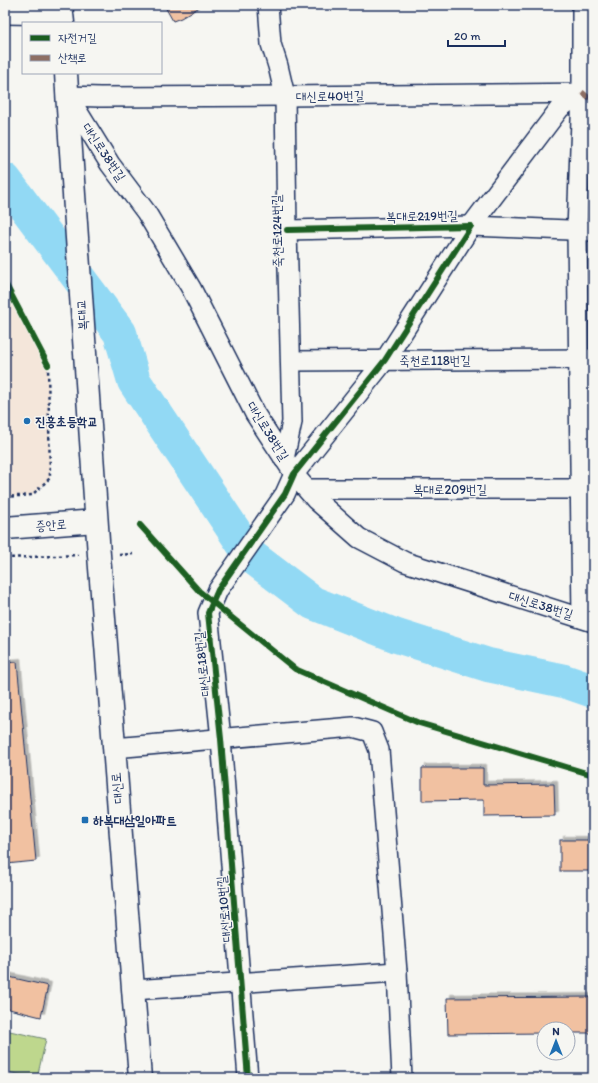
<svg xmlns="http://www.w3.org/2000/svg" width="598" height="1083" font-family="Itim,'Poor Story',sans-serif">
  <defs>
    <filter id="shadow"><feDropShadow dx="3.5" dy="-3.5" stdDeviation="0" flood-color="#0004"/></filter>
  </defs>
  <rect width="100%" height="100%" fill="#f6f6f2"/>
  <filter id="ink" filterUnits="userSpaceOnUse"><feTurbulence type="fractalNoise" baseFrequency=".025" numOctaves="2"/><feDisplacementMap in="SourceGraphic" scale="8" xChannelSelector="R" yChannelSelector="G"/><feConvolveMatrix kernelMatrix="1 2 1 2 8 2 1 2 1" color-interpolation-filters="sRGB"/></filter>
  <g filter="url(#ink)">
    <!-- built -->
    <polygon fill="#f4e6da" points="5,283 48,365 50,478 32,495 5,497"/>
    <!-- green -->
    <polygon fill="#bed78d" stroke="#6c8376" points="5,1030 46,1039 37,1078 33,1078 5,1071"/>
    <g fill="none" stroke-linecap="round" stroke-linejoin="round">
      <!-- river -->
      <polyline stroke="#92d9f4" stroke-width="34" points="5,180 120,333 134,381 251,556 313,603 397,636 488,665 564,681 593,691"/>
    </g>
    <!-- building -->
    <g fill="#f1c1a1" stroke="#1b2f5e" filter="url(#shadow)">
      <polygon points="164,5 203,5 181,18 173,21"/>
      <polygon points="17,662 36,861 6,864 5,853 5,663"/>
      <polygon points="422,768 483,768 483,785 554,784 555,815 484,816 484,800 422,801"/>
      <rect x="560" y="840" width="33" height="31"/>
      <polygon points="5,976 48,986 41,1017 5,1008"/>
      <polygon points="593,997 593,1033 568,1033 568,1029 544,1029 544,1033 448,1034 447,998"/>
    </g>
    <g fill="none" stroke-linecap="round" stroke-linejoin="round">
      <defs>
        <g id="minor">
          <polyline points="268,5 271,44 278,66 285,96 287,230 292,422 284,459"/>
          <polyline points="5,14 62,15"/>
          <polyline points="68,96 110,164 146,212 191,288 255,414 297,478 316,500 359,538 405,562 593,622"/>
          <polyline points="68,96 100,97 285,96 593,93"/>
          <polyline points="471,226 560,108 582,92 583,94"/>
          <polyline points="471,226 593,231"/>
          <polyline points="291,361 593,359"/>
          <polyline points="307,489 593,489"/>
          <polyline points="582,618 577,231 582,92 582,5"/>
          <polyline points="114,748 353,727 372,732 379,750 397,972 402,1078"/>
          <polyline points="133,990 397,972"/>
          <polyline points="248,1078 221,739 208,613 218,590 285,494 294,474 385,360 471,226 287,230"/>
        </g>
        <g id="tertiary">
          <polyline points="61,5 63,23"/>
          <polyline points="66,73 68,108 99,555 140,1078"/>
          <polyline points="5,528 96,521"/>
        </g>
      </defs>
      <!-- minor casing -->
      <use href="#minor" stroke="#1b2f5e" stroke-width="22"/>
      <!-- tertiary casing -->
      <use href="#tertiary" stroke="#1b2f5e" stroke-width="25"/>
      <!-- path -->
      <g stroke="#1b2f5e" stroke-width="2.5" stroke-dasharray="3 3" stroke-linecap="butt">
        <polyline points="5,497 32,495 50,478 48,365"/>
        <polyline points="119,555 133,554"/>
        <polyline points="5,558 78,555"/>
      </g>
      <!-- minor -->
      <use href="#minor" stroke="#f6f6f2" stroke-width="19"/>
      <!-- tertiary -->
      <use href="#tertiary" stroke="#f6f6f2" stroke-width="22"/>
      <!-- quiet -->
      <polyline stroke="#8d6e63" stroke-width="5" stroke-dasharray="10 5" stroke-linecap="butt" points="582,92 593,101"/>
      <defs>
        <g id="cycleway">
          <polyline points="5,283 48,365"/>
          <polyline points="140,525 199,591 295,669 419,723 593,775"/>
          <polyline points="248,1078 221,739 208,613 218,590 285,494 294,474 385,360 471,226 287,230"/>
        </g>
      </defs>
      <!-- cycleway casing -->
      <use href="#cycleway" stroke="#f6f6f2" stroke-width="8"/>
      <!-- cycleway -->
      <use href="#cycleway" stroke="#1b5e20" stroke-width="6"/>
    </g>
  </g>
  <!-- markers -->
  <g fill="#1f6fb2" stroke="#f6f6f2" stroke-width="1.5">
    <circle cx="27" cy="421" r="4"/>
    <rect x="81" y="816" width="8" height="8" rx="2"/>
  </g>
  <g text-anchor="middle" dominant-baseline="central" stroke-width="3" stroke-linejoin="round" paint-order="stroke">
    <!-- street labels -->
    <g font-size="13" fill="#1b2f5e" stroke="#f6f6f2">
      <text transform="translate(330 96) rotate(-1)">대신로40번길</text>
      <text transform="translate(104 152) rotate(56)">대신로38번길</text>
      <text transform="translate(422 216) rotate(-1)">복대로219번길</text>
      <text transform="translate(277 231) rotate(-91)">죽천로124번길</text>
      <text transform="translate(82 315) rotate(-94)">복대교</text>
      <text x="435" y="360">죽천로118번길</text>
      <text transform="translate(268 431) rotate(58)">대신로38번길</text>
      <text x="450" y="489">복대로209번길</text>
      <text transform="translate(51 525) rotate(-4)">증안로</text>
      <text transform="translate(541 605) rotate(17)">대신로38번길</text>
      <text transform="translate(202 664) rotate(-96)">대신로18번길</text>
      <text transform="translate(117 788) rotate(-95)">대신로</text>
      <text transform="translate(224 909) rotate(-95)">대신로10번길</text>
    </g>
    <!-- poi labels -->
    <g font-size="13" font-weight="bold" fill="#1b2f5e" stroke="#f6f6f2" text-anchor="start">
      <text x="35" y="421">진흥초등학교</text>
      <text x="93" y="820">하복대삼일아파트</text>
    </g>
  </g>
  <!-- margin -->
  <rect width="598" height="1083" fill="none" stroke="#f6f6f2" stroke-width="20"/>
  <rect x="10" y="10" width="578" height="1063" fill="none" stroke="#1b2f5e" stroke-width="1.5" filter="url(#ink)"/>
  <!-- legend -->
  <rect x="22" y="22" width="140" height="52" fill="#f6f6f2" stroke="#9ea6b7"/>
  <rect x="30" y="35" width="20" height="6" fill="#1b5e20" stroke="#9ea6b7"/>
  <text x="58" y="42" font-size="12" fill="#1b2f5e">자전거길</text>
  <rect x="30" y="55" width="20" height="6" fill="#8d6e63" stroke="#9ea6b7"/>
  <text x="58" y="62" font-size="12" fill="#1b2f5e">산책로</text>
  <!-- north arrow -->
  <g transform="translate(556 1041)"><circle r="19" fill="#f6f6f2" stroke="#9ea6b7"/>
  <path d="M0-3L7 15L0 10L-7 15Z" fill="#1f6fb2"/>
  <text y="-6" font-size="11" font-weight="bold" text-anchor="middle" fill="#1b2f5e">N</text>
  </g>
  <!-- scale -->
  <path d="M448 40v6h57v-6" fill="none" stroke="#1b2f5e" stroke-width="2"/>
  <text x="454" y="40" font-size="12" fill="#1b2f5e" stroke="#f6f6f2" stroke-width="3" paint-order="stroke">20 m</text>
</svg>
